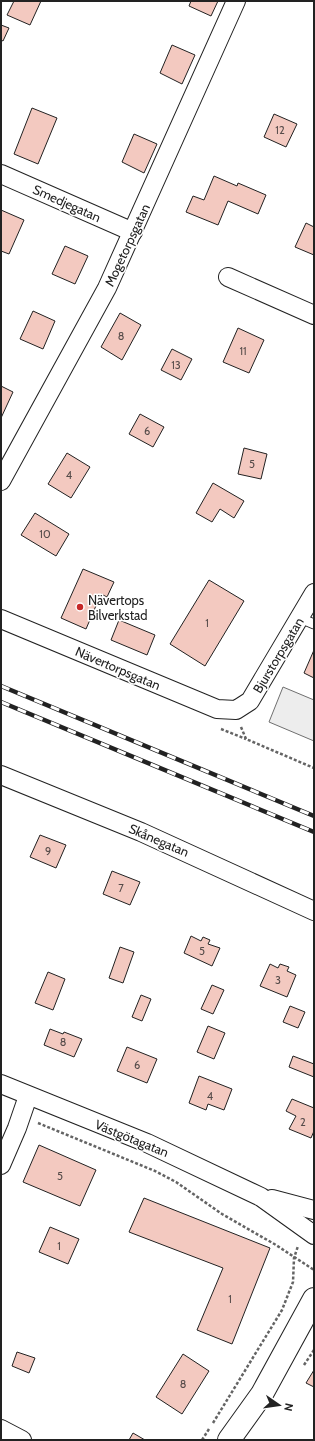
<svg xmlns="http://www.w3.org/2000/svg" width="315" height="1441" font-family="Cabin,sans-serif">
  <rect width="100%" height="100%" fill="#fff"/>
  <!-- parking -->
  <polygon fill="#ededed" stroke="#6f6f6f" points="283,687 314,700 314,741 269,722"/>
  <!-- building -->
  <g fill="#f3c9c0" stroke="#222">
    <polygon points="14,1 41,1 30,25 7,15"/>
    <polygon points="191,1 218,1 211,16 189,6"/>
    <polygon points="1,25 9,28 3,41 1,40"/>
    <polygon points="172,45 195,55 182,84 160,73"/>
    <polygon points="32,108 57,118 38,164 14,154"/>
    <polygon points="274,114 297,124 286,147 264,137"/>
    <polygon points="134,134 157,144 144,173 122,162"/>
    <polygon points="214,176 237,186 238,183 266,195 258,214 228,201 218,225 186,212 193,196 204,200"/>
    <polygon points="1,210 24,220 9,254 1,251"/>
    <polygon points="306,223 314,227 314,255 295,247"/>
    <polygon points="65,246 88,256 75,284 52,274"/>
    <polygon points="33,311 55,321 43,349 20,339"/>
    <polygon points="120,313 141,325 122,360 101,347"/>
    <polygon points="238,328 264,340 249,373 223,362"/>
    <polygon points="172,349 192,359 181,380 161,370"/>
    <polygon points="1,386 13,392 1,418"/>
    <polygon points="140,414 164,427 153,447 129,434"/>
    <polygon points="244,448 267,454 261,479 238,474"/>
    <polygon points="67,453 90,467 71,498 48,484"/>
    <polygon points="213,483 244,501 234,518 220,509 212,522 196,513"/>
    <polygon points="35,513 69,534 56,556 21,535"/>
    <polygon points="83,569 114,582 107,597 101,594 86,629 61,618"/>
    <polygon points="209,580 244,601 205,666 170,644"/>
    <polygon points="119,620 155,635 147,655 111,640"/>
    <polygon points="314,650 314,678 304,673"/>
    <polygon points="40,835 66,845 56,868 30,857"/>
    <polygon points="112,871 140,882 130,905 103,894"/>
    <polygon points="191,936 201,941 203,937 210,940 208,944 220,948 212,966 184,953"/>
    <polygon points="120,947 134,952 123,983 109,978"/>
    <polygon points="270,964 278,968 280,964 289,967 287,971 296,975 287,997 260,986"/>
    <polygon points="48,972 65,979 53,1010 35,1003"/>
    <polygon points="212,985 224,990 213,1014 201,1009"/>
    <polygon points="141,995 151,999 142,1021 132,1017"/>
    <polygon points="290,1006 305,1012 298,1028 283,1022"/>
    <polygon points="208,1026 225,1033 214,1059 197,1052"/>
    <polygon points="50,1029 63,1034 64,1032 82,1039 74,1057 44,1045"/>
    <polygon points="127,1047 157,1059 147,1083 117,1071"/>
    <polygon points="293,1056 314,1064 314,1077 289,1067"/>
    <polygon points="199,1076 232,1089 224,1110 208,1104 206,1110 189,1103"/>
    <polygon points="292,1099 314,1108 314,1131 311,1138 289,1129 296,1116 286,1111"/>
    <polygon points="39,1145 96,1170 80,1206 23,1182"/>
    <polygon points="144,1198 270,1248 232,1344 197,1330 223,1268 129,1232"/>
    <polygon points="50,1227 79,1239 68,1264 39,1252"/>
    <polygon points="17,1352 35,1358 29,1373 12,1366"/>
    <polygon points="183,1354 209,1371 182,1414 156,1397"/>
    <polygon points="314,1370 314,1387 306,1383"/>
    <polygon points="133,1433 145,1440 129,1440"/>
  </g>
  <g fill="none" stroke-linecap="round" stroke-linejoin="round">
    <defs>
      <polyline id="service" points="300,618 314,624"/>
      <g id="minor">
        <polyline points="1,174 133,232"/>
        <polyline points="228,277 314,315"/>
        <polyline points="1,481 107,288 236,1"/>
        <polyline points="1,619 217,709 236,710 250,701 314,593"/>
        <polyline points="1,775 141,832 314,911"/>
        <polyline points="1,1084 147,1143 261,1197 314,1235"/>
        <polyline points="1,1165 17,1128 28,1096"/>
        <polyline points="272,1199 314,1210"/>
        <polyline points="1,1429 22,1440"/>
      </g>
      <polyline id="secondary" points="229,1440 262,1394 314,1299"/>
    </defs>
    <!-- service casing -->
    <use href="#service" stroke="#222" stroke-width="11"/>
    <!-- minor casing -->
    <use href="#minor" stroke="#222" stroke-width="20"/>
    <!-- secondary casing -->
    <use href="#secondary" stroke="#222" stroke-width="24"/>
    <!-- path -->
    <g stroke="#646464" stroke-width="2.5" stroke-dasharray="3 2" stroke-linecap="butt">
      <polyline points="241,727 246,739 314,768"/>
      <polyline points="221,729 246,739"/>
      <polyline points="38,1123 155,1171 176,1182 222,1214 276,1245 314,1270"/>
      <polyline points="304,1365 314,1350"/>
      <polyline points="213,1423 282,1310 293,1282 294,1258 298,1246"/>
      <polyline points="202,1440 209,1429"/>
    </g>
    <!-- service -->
    <use href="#service" stroke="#fff" stroke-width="9"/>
    <!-- minor -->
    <use href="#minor" stroke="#fff" stroke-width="18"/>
    <!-- secondary -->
    <use href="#secondary" stroke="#fff" stroke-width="22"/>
    <defs>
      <g id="rail">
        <polyline points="1,686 314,816"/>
        <polyline points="1,702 314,832"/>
      </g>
    </defs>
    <!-- rail casing -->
    <use href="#rail" stroke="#222" stroke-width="4.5"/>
    <!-- rail -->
    <use href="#rail" stroke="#fff" stroke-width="3" stroke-dasharray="9" stroke-linecap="butt"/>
  </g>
  <!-- markers -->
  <circle fill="#c62828" stroke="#fff" stroke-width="1.5" cx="80" cy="607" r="4"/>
  <g text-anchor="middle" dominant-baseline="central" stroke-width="3" stroke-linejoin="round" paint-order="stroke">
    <!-- number labels -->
    <g font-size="11" fill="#564c4a">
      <text x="280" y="130">12</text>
      <text x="121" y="336">8</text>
      <text x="243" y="351">11</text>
      <text x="176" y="365">13</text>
      <text x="147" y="431">6</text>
      <text x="252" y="464">5</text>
      <text x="69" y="475">4</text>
      <text x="45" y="534">10</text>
      <text x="207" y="623">1</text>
      <text x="48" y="851">9</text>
      <text x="121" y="888">7</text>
      <text x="202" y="951">5</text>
      <text x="278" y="980">3</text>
      <text x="63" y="1042">8</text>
      <text x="137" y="1065">6</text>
      <text x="210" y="1096">4</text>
      <text x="303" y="1122">2</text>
      <text x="60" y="1176">5</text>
      <text x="59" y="1246">1</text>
      <text x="230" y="1299">1</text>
      <text x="183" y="1384">8</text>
    </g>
    <!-- street labels -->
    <g font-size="13" fill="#222" stroke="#fff">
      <text transform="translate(67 203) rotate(24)">Smedjegatan</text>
      <text transform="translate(127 245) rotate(-65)">Mogetorpsgatan</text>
      <text transform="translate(278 655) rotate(-59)">Bjurstorpsgatan</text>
      <text transform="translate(118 668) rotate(23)">Nävertorpsgatan</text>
      <text transform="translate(159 840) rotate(23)">Skånegatan</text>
      <text transform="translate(132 1138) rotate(22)">Västgötagatan</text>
    </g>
    <!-- poi labels -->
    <g font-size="13" fill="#222" stroke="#fff" text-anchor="start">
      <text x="88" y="600">Nävertops<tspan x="88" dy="15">Bilverkstad</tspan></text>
    </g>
  </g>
  <!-- border -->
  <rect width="315" height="1441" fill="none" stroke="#222222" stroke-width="4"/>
  <!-- north arrow -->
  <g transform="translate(279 1405) rotate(103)" stroke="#ffffff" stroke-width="3" paint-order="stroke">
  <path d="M0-3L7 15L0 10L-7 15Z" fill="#222222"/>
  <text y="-6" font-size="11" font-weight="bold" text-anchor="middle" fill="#222222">N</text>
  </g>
</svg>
